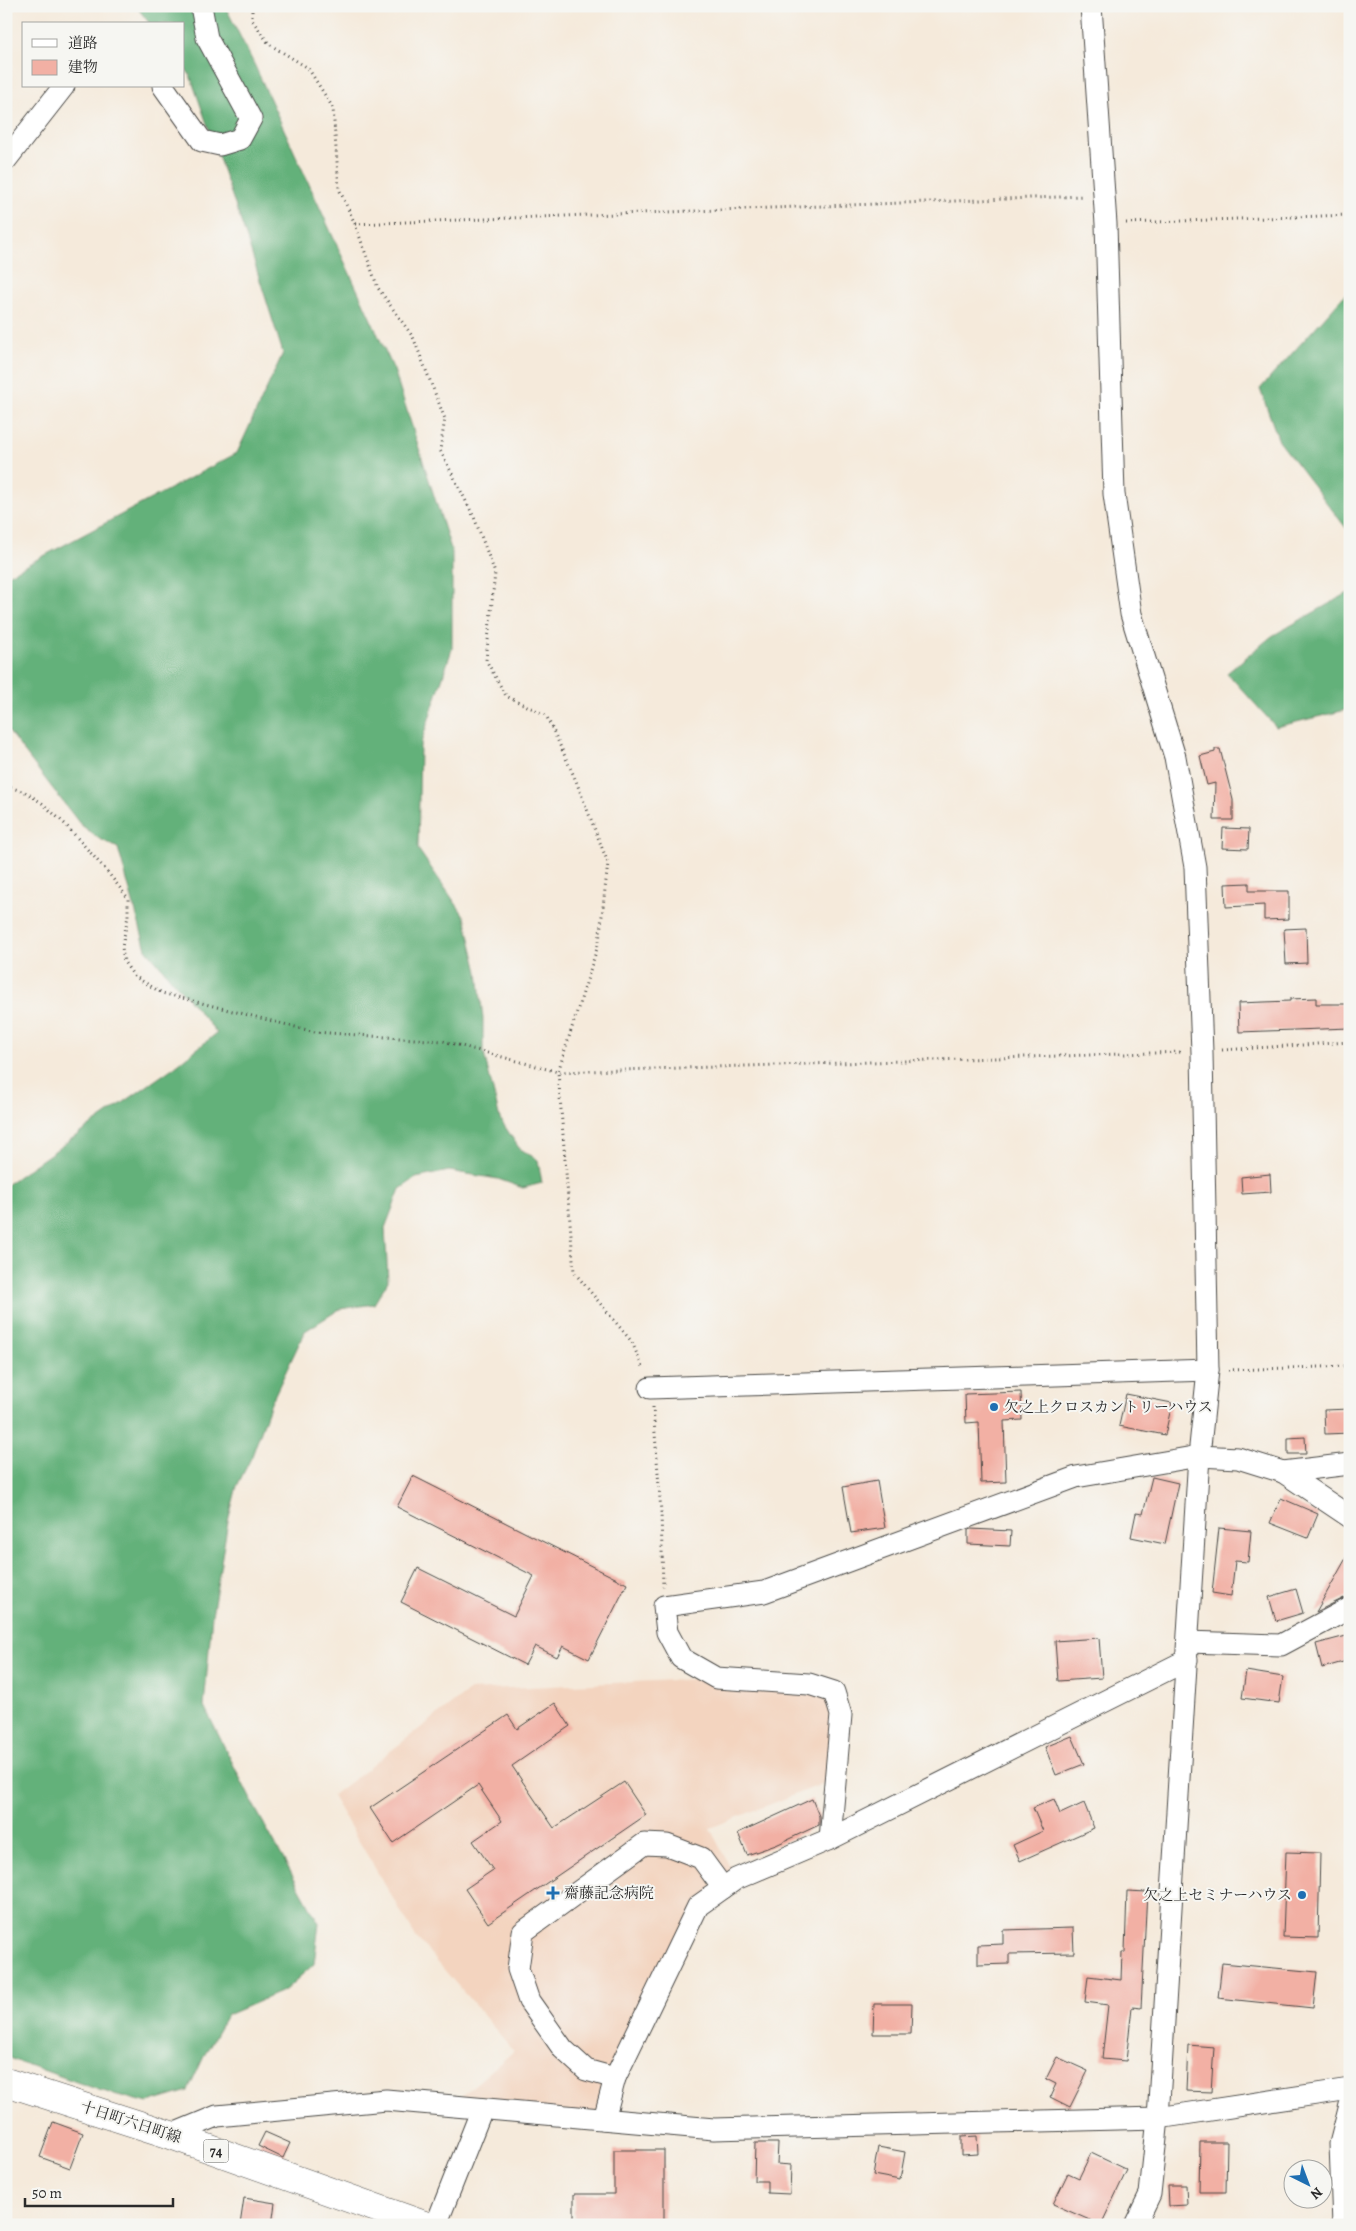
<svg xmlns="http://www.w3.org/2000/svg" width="1356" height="2231" font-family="Alegreya,'Noto Serif JP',serif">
  <rect width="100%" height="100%" fill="#f6f6f2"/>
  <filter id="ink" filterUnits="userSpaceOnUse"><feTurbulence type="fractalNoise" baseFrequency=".02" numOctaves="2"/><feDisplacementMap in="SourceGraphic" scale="10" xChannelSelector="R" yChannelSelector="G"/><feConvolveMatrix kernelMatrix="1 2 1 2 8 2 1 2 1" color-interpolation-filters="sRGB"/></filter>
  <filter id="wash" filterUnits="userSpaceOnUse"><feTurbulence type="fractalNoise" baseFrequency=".0096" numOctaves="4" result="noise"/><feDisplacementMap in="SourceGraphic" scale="20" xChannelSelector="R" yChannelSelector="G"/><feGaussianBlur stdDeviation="1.12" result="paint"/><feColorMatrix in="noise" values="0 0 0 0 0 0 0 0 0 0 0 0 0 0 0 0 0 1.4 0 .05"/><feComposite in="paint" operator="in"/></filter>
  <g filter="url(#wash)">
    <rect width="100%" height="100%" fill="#f5eadb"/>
    <!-- built -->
    <polygon fill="#f3d4bf" points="716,1678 834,1692 835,1779 710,1828 736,1879 698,1906 604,2119 450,2106 514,2051 416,1937 332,1796 470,1690"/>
    <!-- forest -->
    <g fill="#64b17a" stroke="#486e52">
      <polygon points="136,6 225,6 255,66 394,370 452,552 452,649 420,746 418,849 465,917 478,972 483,1019 483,1050 500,1119 519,1148 538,1160 542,1183 523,1188 498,1179 449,1171 416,1178 400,1189 385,1228 388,1281 374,1304 340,1309 305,1331 271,1403 252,1456 237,1486 228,1521 212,1615 204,1706 254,1806 319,1923 314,1964 285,1990 227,2015 206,2052 188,2091 148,2103 99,2090 6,2057 6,1185 174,1067 217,1033 146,949 118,848 98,838 80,824 6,728 6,576 237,453 283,353 247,239 190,75 184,67 184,24 150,24"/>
      <polygon points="1350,289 1350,533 1279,441 1260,389"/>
      <polygon points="1350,592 1350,709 1276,727 1227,673 1272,636"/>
    </g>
    <g id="blocks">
      <!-- building -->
      <g fill="#f2b0a4">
        <polygon points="1215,749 1220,749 1233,800 1233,820 1214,820 1215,783 1207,785 1200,756 1215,752"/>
        <polygon points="1223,828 1249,829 1248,849 1222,848"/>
        <polygon points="1249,883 1249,891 1289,891 1289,919 1264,920 1264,905 1226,907 1225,884"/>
        <polygon points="1306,928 1307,963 1286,964 1284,929"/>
        <polygon points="1316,998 1316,1004 1350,1004 1350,1028 1239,1032 1238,1003 1290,1001 1290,999"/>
        <polygon points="1270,1174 1271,1192 1242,1194 1241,1177"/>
        <polygon points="1021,1392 1022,1420 1004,1421 1006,1482 981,1483 979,1422 966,1423 965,1394"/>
        <polygon points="1126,1394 1172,1403 1165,1435 1119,1426"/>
        <polygon points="1350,1409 1350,1433 1325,1434 1324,1410"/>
        <polygon points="1305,1437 1306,1454 1288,1454 1288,1438"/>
        <polygon points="413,1476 627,1584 589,1659 563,1646 557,1657 535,1646 525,1665 401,1602 418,1568 514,1616 534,1576 397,1507"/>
        <polygon points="1152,1477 1178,1483 1165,1544 1131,1537 1136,1513 1143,1514"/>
        <polygon points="877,1481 885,1528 851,1533 843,1487"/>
        <polygon points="1281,1498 1318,1514 1308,1538 1270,1523"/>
        <polygon points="1219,1528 1251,1531 1248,1562 1235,1561 1231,1596 1212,1593"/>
        <polygon points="971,1529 1011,1531 1010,1546 968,1544 968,1530"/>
        <polygon points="1350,1551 1350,1595 1316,1612"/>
        <polygon points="1296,1589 1303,1613 1276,1621 1269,1597"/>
        <polygon points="1350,1635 1350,1660 1322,1668 1316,1644"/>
        <polygon points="1099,1638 1102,1678 1058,1681 1055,1641"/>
        <polygon points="1246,1671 1283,1677 1279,1703 1242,1698"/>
        <polygon points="555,1703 570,1726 512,1766 554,1828 624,1782 646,1815 488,1923 465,1889 493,1870 473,1841 502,1821 478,1785 393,1843 370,1808 508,1715 517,1729"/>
        <polygon points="1072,1736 1084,1764 1056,1775 1045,1747"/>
        <polygon points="812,1799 819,1816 819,1825 776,1845 747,1855 738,1833"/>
        <polygon points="1054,1799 1060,1814 1084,1803 1094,1828 1020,1861 1013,1845 1043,1831 1033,1808"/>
        <polygon points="1286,1852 1320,1853 1318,1938 1283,1937"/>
        <polygon points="1127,1891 1147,1892 1141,2008 1132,2007 1126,2061 1102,2059 1108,2005 1085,2002 1088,1976 1121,1980 1122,1952 1125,1952"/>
        <polygon points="1073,1928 1074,1953 1009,1954 1009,1964 978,1965 978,1945 1003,1944 1003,1930"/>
        <polygon points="1222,1963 1317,1972 1313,2008 1218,1998"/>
        <polygon points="874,2004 912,2004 911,2034 873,2034"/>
        <polygon points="1188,2045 1214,2047 1211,2092 1186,2091"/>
        <polygon points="1057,2057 1088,2071 1070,2107 1050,2097 1056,2084 1046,2079"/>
        <polygon points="53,2122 83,2133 70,2168 40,2157"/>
        <polygon points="265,2132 290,2143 283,2158 258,2146"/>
        <polygon points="977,2136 978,2154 961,2155 961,2137"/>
        <polygon points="1200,2142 1227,2142 1226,2192 1199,2192"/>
        <polygon points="755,2143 778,2143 777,2164 791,2165 790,2194 767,2193 767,2181 754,2181"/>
        <polygon points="878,2147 905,2152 900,2180 873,2175"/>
        <polygon points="614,2150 664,2150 664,2225 574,2225 574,2194 614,2194"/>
        <polygon points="1091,2153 1127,2170 1101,2225 1053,2204 1068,2173 1079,2178"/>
        <polygon points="1168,2185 1186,2185 1187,2205 1169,2206"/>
        <polygon points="244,2198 275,2203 272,2225 240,2225"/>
      </g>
    </g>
  </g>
  <g filter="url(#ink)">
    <use href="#blocks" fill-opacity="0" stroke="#494845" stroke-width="1"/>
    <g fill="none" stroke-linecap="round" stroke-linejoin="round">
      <defs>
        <g id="minor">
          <polyline points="1091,6 1106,224 1114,494 1131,614 1175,757 1195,867 1202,1052 1208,1370 1199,1456 1158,2118 1150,2194 1135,2225"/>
          <polyline points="163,86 202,141 220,145 240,139 251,119 207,38 201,6"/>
          <polyline points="6,160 64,86"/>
          <polyline points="650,1388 1208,1370"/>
          <polyline points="1283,1472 1350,1517"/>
          <polyline points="1188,1642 1281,1645 1350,1608"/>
          <polyline points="830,1839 841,1715 834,1692 809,1684 716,1678 681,1658 667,1632 664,1606 764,1592 1076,1477 1199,1456 1238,1458 1283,1472 1350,1464"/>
          <polyline points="615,2078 586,2070 563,2049 529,2001 518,1969 523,1932 644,1844 667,1845 701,1858 723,1888"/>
          <polyline points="604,2119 615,2078 698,1906 736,1879 830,1839 1187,1660"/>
          <polyline points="171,2135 217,2116 386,2100 714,2129 1158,2118 1350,2089"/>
          <polyline points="436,2225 482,2109"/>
          <polyline points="1343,2225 1340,2144 1350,2105"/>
        </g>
        <polyline id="major" points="6,2082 171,2135 424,2225"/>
      </defs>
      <!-- minor casing -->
      <use href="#minor" stroke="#494845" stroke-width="23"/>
      <!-- major casing -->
      <use href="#major" stroke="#494845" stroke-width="29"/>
      <!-- path -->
      <g stroke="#494845" stroke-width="3" stroke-dasharray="1 4" stroke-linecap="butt">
        <polyline points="252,6 252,20 269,44 308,68 333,108 339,189 355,224 378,288 413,337 445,419 440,450 474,517 495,573 486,660 506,696 546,715 574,776 608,863 599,942 558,1072 574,1272 632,1342 643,1369"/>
        <polyline points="1126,223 1350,215"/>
        <polyline points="355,224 1084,196"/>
        <polyline points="6,786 25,792 42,803 65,824 105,869 128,898 128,916 122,947 124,962 134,976 162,993 315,1032 443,1041 558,1072 1184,1052"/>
        <polyline points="1222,1050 1350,1042"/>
        <polyline points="1228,1370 1350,1366"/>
        <polyline points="653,1407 661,1512 663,1587"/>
      </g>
      <!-- minor -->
      <use href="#minor" stroke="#fff" stroke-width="21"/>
      <!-- major -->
      <use href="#major" stroke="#fff" stroke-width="28"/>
    </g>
  </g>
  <!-- markers -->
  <g fill="#1f6fb2" stroke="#f6f6f2" stroke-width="2">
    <circle cx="994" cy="1407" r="5"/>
    <path d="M550.5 1885.5h5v5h5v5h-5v5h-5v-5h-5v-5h5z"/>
    <circle cx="1302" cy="1895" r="5"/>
  </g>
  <g text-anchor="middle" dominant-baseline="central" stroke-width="4" stroke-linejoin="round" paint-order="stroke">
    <!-- shield labels -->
    <rect fill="#f6f6f2" stroke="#686867" stroke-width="1" x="203.5" y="2139.5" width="25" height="23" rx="4"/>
    <g font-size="14" font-weight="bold" fill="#2b2b2b">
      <text x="216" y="2151">74</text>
    </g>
    <!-- poi labels -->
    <g font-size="15" fill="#2b2b2b" stroke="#f6f6f2" text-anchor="start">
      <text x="1004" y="1407">欠之上クロスカントリーハウス</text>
      <text x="564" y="1893">齋藤記念病院</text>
      <text x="1292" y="1895" text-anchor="end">欠之上セミナーハウス</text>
    </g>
    <!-- street labels -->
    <g font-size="15" fill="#2b2b2b" stroke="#f6f6f2">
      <text transform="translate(131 2122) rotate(18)">十日町六日町線</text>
    </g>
  </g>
  <!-- margin -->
  <rect width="1356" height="2231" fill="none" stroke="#f6f6f2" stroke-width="25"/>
  <!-- legend -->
  <rect x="22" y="22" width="162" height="65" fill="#f6f6f2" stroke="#a5a5a2"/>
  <rect x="32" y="39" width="25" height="8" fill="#ffffff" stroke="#a5a5a2"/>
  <text x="68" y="48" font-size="15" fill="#2b2b2b">道路</text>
  <rect x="32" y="60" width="25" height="15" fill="#f2b0a4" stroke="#a5a5a2"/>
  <text x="68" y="72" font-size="15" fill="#2b2b2b">建物</text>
  <!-- north arrow -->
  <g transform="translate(1308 2184) rotate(138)"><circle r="24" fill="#f6f6f2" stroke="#a5a5a2"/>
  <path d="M0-4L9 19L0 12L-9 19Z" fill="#1f6fb2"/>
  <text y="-8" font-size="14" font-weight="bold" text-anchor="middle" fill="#2b2b2b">N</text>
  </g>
  <!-- scale -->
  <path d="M25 2198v8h148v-8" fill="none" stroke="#2b2b2b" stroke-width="2.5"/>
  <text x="32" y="2198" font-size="15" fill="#2b2b2b" stroke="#f6f6f2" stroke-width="4" paint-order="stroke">50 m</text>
</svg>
